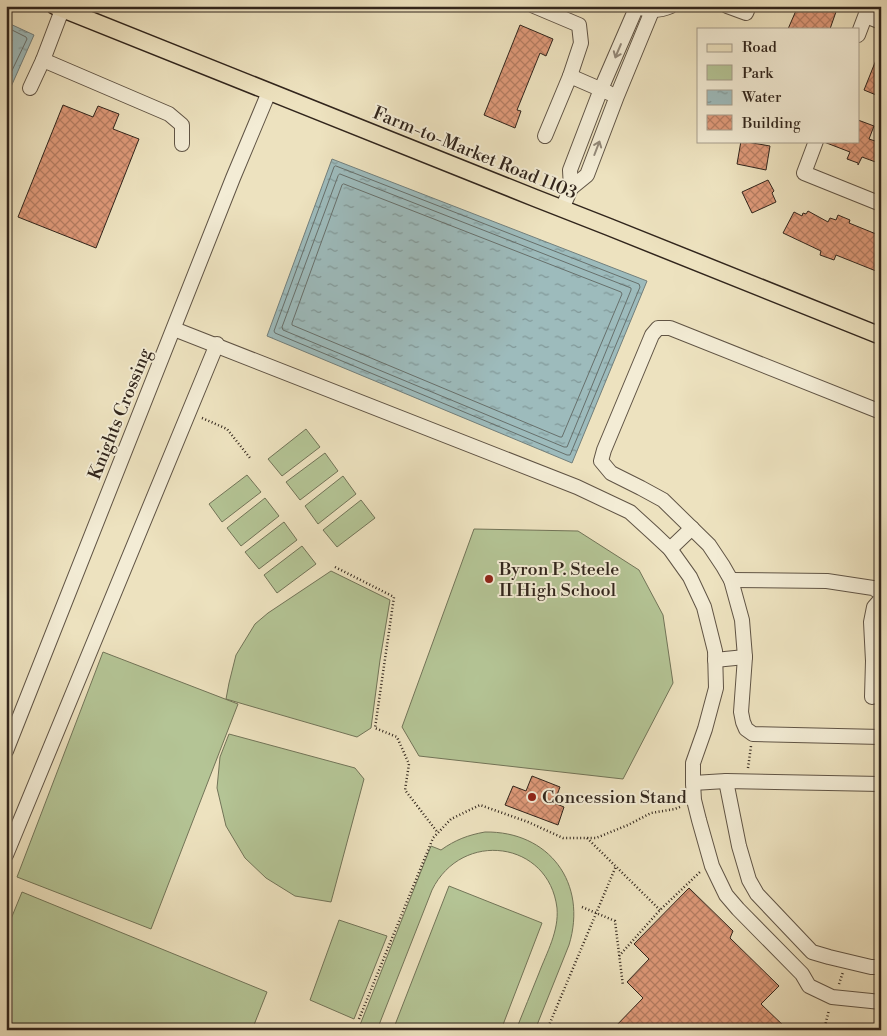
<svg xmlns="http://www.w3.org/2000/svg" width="887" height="1036" font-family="'Libre Bodoni',serif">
  <defs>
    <pattern id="water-ripples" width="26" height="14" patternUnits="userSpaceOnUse" patternTransform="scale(1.25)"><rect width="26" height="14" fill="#9dbbbc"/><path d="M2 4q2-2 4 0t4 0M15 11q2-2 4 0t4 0" fill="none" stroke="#819898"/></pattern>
    <pattern id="building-cross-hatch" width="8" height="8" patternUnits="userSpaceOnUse" patternTransform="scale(1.25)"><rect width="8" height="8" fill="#de9979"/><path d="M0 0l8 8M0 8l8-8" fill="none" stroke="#b57d62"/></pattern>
  </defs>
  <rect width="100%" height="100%" fill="#ede2bf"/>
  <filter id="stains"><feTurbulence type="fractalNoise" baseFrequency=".004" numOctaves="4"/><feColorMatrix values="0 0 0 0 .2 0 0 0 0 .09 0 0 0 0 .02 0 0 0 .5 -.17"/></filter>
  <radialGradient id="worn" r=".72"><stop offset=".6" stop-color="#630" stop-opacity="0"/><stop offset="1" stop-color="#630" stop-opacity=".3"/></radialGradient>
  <!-- green -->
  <g fill="#b4c495" stroke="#727458">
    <polygon points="306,429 320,447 282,476 268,459"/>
    <polygon points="325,453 338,471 300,500 286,482"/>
    <polygon points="247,475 261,492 222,522 209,504"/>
    <polygon points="343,476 356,494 318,524 305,506"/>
    <polygon points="265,498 279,516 241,546 227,528"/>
    <polygon points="361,500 375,518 337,547 323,530"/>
    <polygon points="284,522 297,540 259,569 245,552"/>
    <polygon points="474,529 578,531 639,570 663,615 673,683 623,779 419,756 402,727"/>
    <polygon points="302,546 316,564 277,593 264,575"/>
    <polygon points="331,571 390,600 380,660 371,728 357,737 226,699 229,683 236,655 255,624 268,613"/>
    <polygon points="103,652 238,704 151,929 17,877"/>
    <polygon points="229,734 355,768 364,779 331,902 295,896 266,878 245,858 226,826 217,788 220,757"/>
    <path d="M485,832C549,831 588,883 569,945L535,1030H516C524,1011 531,992 539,973C547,952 559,931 557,908C549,841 462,829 432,890L377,1030H358L431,846L441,850C455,840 468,835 485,832Z"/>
    <polygon points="449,886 542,923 501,1030 393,1030"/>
    <polygon points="22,892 267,992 252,1030 6,1030 6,931"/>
    <polygon points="339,920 387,936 354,1019 310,1000"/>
  </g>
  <!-- water -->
  <g fill="url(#water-ripples)" stroke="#727f7c">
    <polygon points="6,22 34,35 10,89 6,87"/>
    <polygon points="332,159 647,281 572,463 267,336"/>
  </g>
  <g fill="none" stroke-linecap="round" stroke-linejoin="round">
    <!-- shore -->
    <g stroke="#67706c" stroke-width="1">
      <polyline points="6,27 26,37 27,39 6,83"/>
      <polygon points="336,166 639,284 640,287 570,455 567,455 275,333 274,331 334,167"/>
      <polygon points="340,174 631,288 631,290 567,447 564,447 283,330 282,327 338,176"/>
      <polygon points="344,184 621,292 622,294 562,437 560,437 292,325 292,323 342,185"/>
    </g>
  </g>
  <!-- building -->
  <g fill="url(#building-cross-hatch)" stroke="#31251c">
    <polygon points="798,6 838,6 830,29 788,29"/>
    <polygon points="520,25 553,39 546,56 540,53 517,110 521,111 515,128 484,115"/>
    <polygon points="880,50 881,50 881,97 864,90"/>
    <polygon points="63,105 93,117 98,106 119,114 113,129 139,139 96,248 18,217"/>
    <polygon points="858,120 874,126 869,139 881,143 881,164 862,157 858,165 858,163 847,159 850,152 824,142 825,141 858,141"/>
    <polygon points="741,141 770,146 766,170 737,164"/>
    <polygon points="768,180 774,191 772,193 776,202 752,213 742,192"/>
    <polygon points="808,211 828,222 830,218 836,220 838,215 850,220 849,223 881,236 881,273 836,255 834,260 820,255 821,251 783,233 794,212 802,216 803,213 806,214"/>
    <polygon points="532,776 560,787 554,803 564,807 558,825 505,805 513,786 526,791"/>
    <polygon points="689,888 733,931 730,938 779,986 761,1004 788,1030 612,1030 643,998 627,982 649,959 634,944"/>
  </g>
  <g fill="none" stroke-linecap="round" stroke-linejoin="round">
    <defs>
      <g id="minor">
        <polyline points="534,6 579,25 581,43 570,76"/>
        <polyline points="727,6 746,13 749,6"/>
        <path d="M644,9C654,11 662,10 671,6"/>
        <polyline points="62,10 43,60 169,114 182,125 182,144"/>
        <polyline points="866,16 881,22"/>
        <polyline points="858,35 869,6"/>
        <polyline points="30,88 43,60"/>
        <polyline points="545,136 570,76 609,93"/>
        <polyline points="816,141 804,173 881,204"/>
        <polyline points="571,188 570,170 601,89 637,6"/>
        <polyline points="562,209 571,188 587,175 617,96 652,11"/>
        <polyline points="174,329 577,487 630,512 653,533 670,549 690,577 704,607 715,651 716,688 705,729 693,763 693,783 726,781 881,784"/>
        <polyline points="881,412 670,328 658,328 652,335 604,450 601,461 611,473 641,488 663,500 709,545 723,566 731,580 742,620 745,657 741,712 743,722 746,729 753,734 881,737"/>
        <polyline points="670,549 692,528"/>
        <polyline points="731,580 827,581 873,588 881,593"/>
        <polyline points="715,660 745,657"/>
        <polyline points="872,697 873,661 871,622 874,607 881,599"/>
        <polyline points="6,751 233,178 269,92"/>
        <polyline points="726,781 739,846 749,880 757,894 812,952 829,957 871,967 881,967"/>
        <polyline points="693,783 694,800 699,820 712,866 726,895 738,909 802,974 809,986 832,997 881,1002"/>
        <polyline points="6,855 217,344"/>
      </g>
      <polyline id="major" points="55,6 535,198 609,227 881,336"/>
    </defs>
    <!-- minor casing -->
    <use href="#minor" stroke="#605445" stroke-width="16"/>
    <!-- major casing -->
    <use href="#major" stroke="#31251c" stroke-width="19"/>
    <!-- path -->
    <g stroke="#31251c" stroke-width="2.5" stroke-dasharray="1 2.5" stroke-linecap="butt">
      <polyline points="202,418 227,429 250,458"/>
      <polyline points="335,567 394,597 375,728 397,737 409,764 405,790 438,833"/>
      <polyline points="748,768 751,746"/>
      <polyline points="587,838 660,910"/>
      <polyline points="582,907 615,921 623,986"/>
      <polyline points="619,956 660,910 700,872"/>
      <polyline points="839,984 843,972"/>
      <polyline points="359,1019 433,838 451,819 480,805 528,822 563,838 596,838 628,825 651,813 675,809 682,806"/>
      <polyline points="547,1030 616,866"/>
      <polyline points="824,1030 829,1010"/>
    </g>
    <!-- minor -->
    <use href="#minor" stroke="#f3ecd5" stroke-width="14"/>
    <!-- major -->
    <use href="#major" stroke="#ede2bf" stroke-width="16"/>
  </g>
  <!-- one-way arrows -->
  <defs><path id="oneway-shaft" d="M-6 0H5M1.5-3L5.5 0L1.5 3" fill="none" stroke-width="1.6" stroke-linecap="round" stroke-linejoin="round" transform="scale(1.25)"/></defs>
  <g stroke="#928878">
    <use href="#oneway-shaft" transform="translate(618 51) rotate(113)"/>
    <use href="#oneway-shaft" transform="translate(597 148) rotate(-69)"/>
  </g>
  <!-- markers -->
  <g fill="#8f2418" stroke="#f3ecd5" stroke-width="2">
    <circle cx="489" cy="579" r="5"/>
    <circle cx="532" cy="797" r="5"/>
  </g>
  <g text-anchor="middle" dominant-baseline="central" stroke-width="4" stroke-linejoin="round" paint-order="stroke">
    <!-- street labels -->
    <g font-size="18" fill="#31251c" stroke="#f3ecd5">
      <text transform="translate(475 153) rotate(22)">Farm-to-Market Road 1103</text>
      <text transform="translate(120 414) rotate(-68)">Knights Crossing</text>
    </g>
    <!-- poi labels -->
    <g font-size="18" fill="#31251c" stroke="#f3ecd5" text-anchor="start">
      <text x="499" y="569">Byron P. Steele<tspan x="499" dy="21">II High School</tspan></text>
      <text x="542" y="797">Concession Stand</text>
    </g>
  </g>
  <!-- margin -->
  <rect width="887" height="1036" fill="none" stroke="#ede2bf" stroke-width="25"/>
  <rect x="8" y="8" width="872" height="1021" fill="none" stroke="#31251c" stroke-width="2.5"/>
  <rect x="12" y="12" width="862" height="1011" fill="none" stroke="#31251c"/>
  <!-- legend -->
  <rect x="697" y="28" width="162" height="115" fill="#f3ecd5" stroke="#a59c8b"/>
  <rect x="707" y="44" width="25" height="8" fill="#ede2bf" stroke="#a59c8b"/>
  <text x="742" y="52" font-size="15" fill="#31251c">Road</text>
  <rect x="707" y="65" width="25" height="15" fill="#b4c495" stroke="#a59c8b"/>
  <text x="742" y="78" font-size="15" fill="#31251c">Park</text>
  <rect x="707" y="90" width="25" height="15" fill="url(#water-ripples)" stroke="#a59c8b"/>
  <text x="742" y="102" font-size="15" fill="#31251c">Water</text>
  <rect x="707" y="115" width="25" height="15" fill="url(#building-cross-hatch)" stroke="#a59c8b"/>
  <text x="742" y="128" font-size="15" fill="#31251c">Building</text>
  <rect width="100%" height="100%" filter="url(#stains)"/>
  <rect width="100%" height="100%" fill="url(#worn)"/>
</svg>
